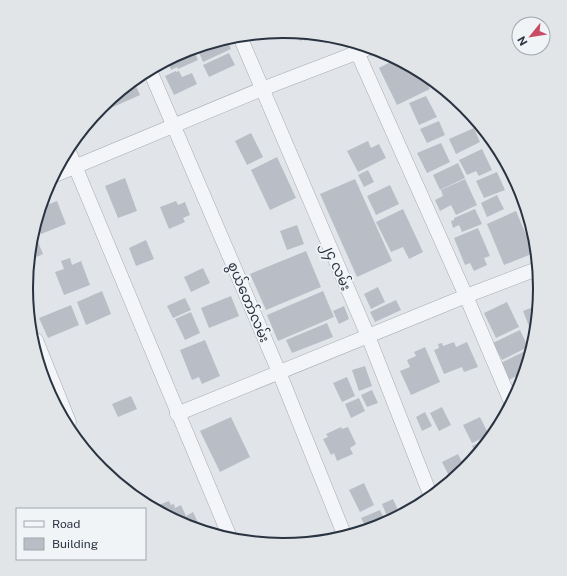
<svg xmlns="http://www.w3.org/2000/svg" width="567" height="576" font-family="'Public Sans','Noto Sans Myanmar',sans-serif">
  <rect width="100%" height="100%" fill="#e1e5e9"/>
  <!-- building -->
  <g fill="#b9bec6">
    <polygon points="297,34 298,33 315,37 305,41 304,39 300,41"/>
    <polygon points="228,42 231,49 203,62 197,48"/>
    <polygon points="193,49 198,60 178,69 177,67 171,70 168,62 185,50"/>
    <polygon points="229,53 235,65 209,77 203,65"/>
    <polygon points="396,59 425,79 430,89 397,105 379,68"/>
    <polygon points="176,71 176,72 179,71 182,77 192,73 197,84 174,95 165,76"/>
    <polygon points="135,84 140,95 95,115 102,106"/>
    <polygon points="426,96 437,117 419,125 409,103"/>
    <polygon points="439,121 445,135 427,143 420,129"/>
    <polygon points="474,128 480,142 456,154 449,139"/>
    <polygon points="251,133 263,157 247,165 235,141"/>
    <polygon points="368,141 371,148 379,144 386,158 358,172 347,151"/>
    <polygon points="441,143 450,162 427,173 417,153"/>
    <polygon points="482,149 492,170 479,176 476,171 467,175 459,160"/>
    <polygon points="277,157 296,198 270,210 251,170"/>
    <polygon points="458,163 465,178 440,190 433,175"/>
    <polygon points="368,170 374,182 364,187 358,175"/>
    <polygon points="497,172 505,190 484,198 476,181"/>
    <polygon points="125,178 137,211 118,218 105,186"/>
    <polygon points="355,179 392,261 357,277 320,194"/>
    <polygon points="465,179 477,205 456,215 451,205 440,211 435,200 443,196 441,190"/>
    <polygon points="390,185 399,204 376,215 367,196"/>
    <polygon points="497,195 504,209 487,217 481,203"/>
    <polygon points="57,201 66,224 41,234 38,228 42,207"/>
    <polygon points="176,201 178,205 185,202 190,215 183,218 185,222 169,229 160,207"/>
    <polygon points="403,209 423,252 409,259 403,247 391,252 376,222"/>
    <polygon points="475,209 482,224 462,232 459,225 453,228 451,221 454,220 454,218"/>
    <polygon points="516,211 534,253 504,265 487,224"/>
    <polygon points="297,225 304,244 287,250 280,231"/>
    <polygon points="478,228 490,256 484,258 487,265 474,271 470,263 465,265 454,238"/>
    <polygon points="36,237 43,254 32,259"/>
    <polygon points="146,240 154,259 136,266 129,248"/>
    <polygon points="306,251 321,287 266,310 250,274"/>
    <polygon points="70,258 72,265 81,261 90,285 64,295 55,272 64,269 61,261"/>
    <polygon points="203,268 210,283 191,292 184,277"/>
    <polygon points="378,287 385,302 371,309 364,294"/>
    <polygon points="102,291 111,314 86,325 77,302"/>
    <polygon points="323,291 334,317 278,341 267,315"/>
    <polygon points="231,296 239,316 209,328 201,308"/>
    <polygon points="185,298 191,310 173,318 167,306"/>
    <polygon points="396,300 401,310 375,322 370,312"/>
    <polygon points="507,302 519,327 496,338 484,313"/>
    <polygon points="71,305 79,325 48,338 39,318"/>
    <polygon points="538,305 532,334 523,311"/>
    <polygon points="344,306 349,319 339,324 333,311"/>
    <polygon points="191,312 200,333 185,340 175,319"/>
    <polygon points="327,323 333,337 292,353 286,340"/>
    <polygon points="520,330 528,347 502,360 493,343"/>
    <polygon points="205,340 220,376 202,384 199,377 192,380 180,350"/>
    <polygon points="454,342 456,347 467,342 478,367 464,372 462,367 444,374 434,350 439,348 438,344 442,343 443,346"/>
    <polygon points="425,347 440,382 411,395 400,371 410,367 407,360 416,356 414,352"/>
    <polygon points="527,350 528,353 524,372 509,380 501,363"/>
    <polygon points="365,366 372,386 359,391 352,370"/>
    <polygon points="523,376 521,387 519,390 515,380"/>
    <polygon points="347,377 355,396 342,402 333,383"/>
    <polygon points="372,390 378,403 367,407 361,395"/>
    <polygon points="131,396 137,409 118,417 112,404"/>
    <polygon points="359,398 365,411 351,418 345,404"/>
    <polygon points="442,407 451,425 439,431 430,413"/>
    <polygon points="425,412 432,426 422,431 416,417"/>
    <polygon points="231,417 250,457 220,472 200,431"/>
    <polygon points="480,417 489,435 472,443 463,425"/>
    <polygon points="341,427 342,429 348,427 356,444 350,448 353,454 337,461 334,453 331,455 323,439 328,437 326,434"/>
    <polygon points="485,440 476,454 472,446"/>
    <polygon points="458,454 465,468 449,476 442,462"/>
    <polygon points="364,483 374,505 360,512 349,490"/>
    <polygon points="393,499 400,514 389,521 382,504"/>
    <polygon points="169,501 171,505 174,504 175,508 181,505 186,516 193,512 201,529 185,526 156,506"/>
    <polygon points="380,510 386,523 382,526 367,529 361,518"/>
  </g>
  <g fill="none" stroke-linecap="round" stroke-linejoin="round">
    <defs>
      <g id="minor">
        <polyline points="241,39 368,336 430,494"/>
        <polyline points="354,45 466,296 511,402"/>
        <polyline points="151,73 279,372 344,534"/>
        <polyline points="70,154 229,535"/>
        <polyline points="55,175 262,89 369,48"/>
        <polyline points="36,340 69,422"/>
        <polyline points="177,414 466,296 537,269"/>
      </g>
    </defs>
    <!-- minor casing -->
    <use href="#minor" stroke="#a6acb3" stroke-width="15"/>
    <!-- minor -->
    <use href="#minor" stroke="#f4f5f8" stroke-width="14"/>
  </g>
  <g text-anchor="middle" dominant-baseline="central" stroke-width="3.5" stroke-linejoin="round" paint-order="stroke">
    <!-- street labels -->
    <g font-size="14" fill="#2a3341" stroke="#f1f4f7">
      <text transform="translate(337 266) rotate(67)">၂၄ လမ်း</text>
      <text transform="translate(249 302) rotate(67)">စွယ်တော်လမ်း</text>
    </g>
  </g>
  <!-- crop -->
  <path d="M0 0H567V576H0ZM33 288a250 250 0 1 1 500 0a250 250 0 1 1-500 0Z" fill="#e1e5e8" fill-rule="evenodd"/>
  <path fill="none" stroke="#2a3341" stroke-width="2" d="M33 288a250 250 0 1 1 500 0a250 250 0 1 1-500 0Z"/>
  <!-- legend -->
  <rect x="16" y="508" width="130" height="52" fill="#f1f4f7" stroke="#a1a7ae"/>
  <rect x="24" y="521" width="20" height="6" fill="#f4f5f8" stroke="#a1a7ae"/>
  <text x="52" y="528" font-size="12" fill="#2a3341">Road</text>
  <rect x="24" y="538" width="20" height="12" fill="#b9bec6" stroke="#a1a7ae"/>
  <text x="52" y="548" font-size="12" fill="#2a3341">Building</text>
  <!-- north arrow -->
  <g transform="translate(531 36) rotate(240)"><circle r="19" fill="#f1f4f7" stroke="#a1a7ae"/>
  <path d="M0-3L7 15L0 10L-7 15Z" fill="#cb4a64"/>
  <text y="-6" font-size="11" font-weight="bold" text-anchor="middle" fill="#2a3341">N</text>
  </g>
</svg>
